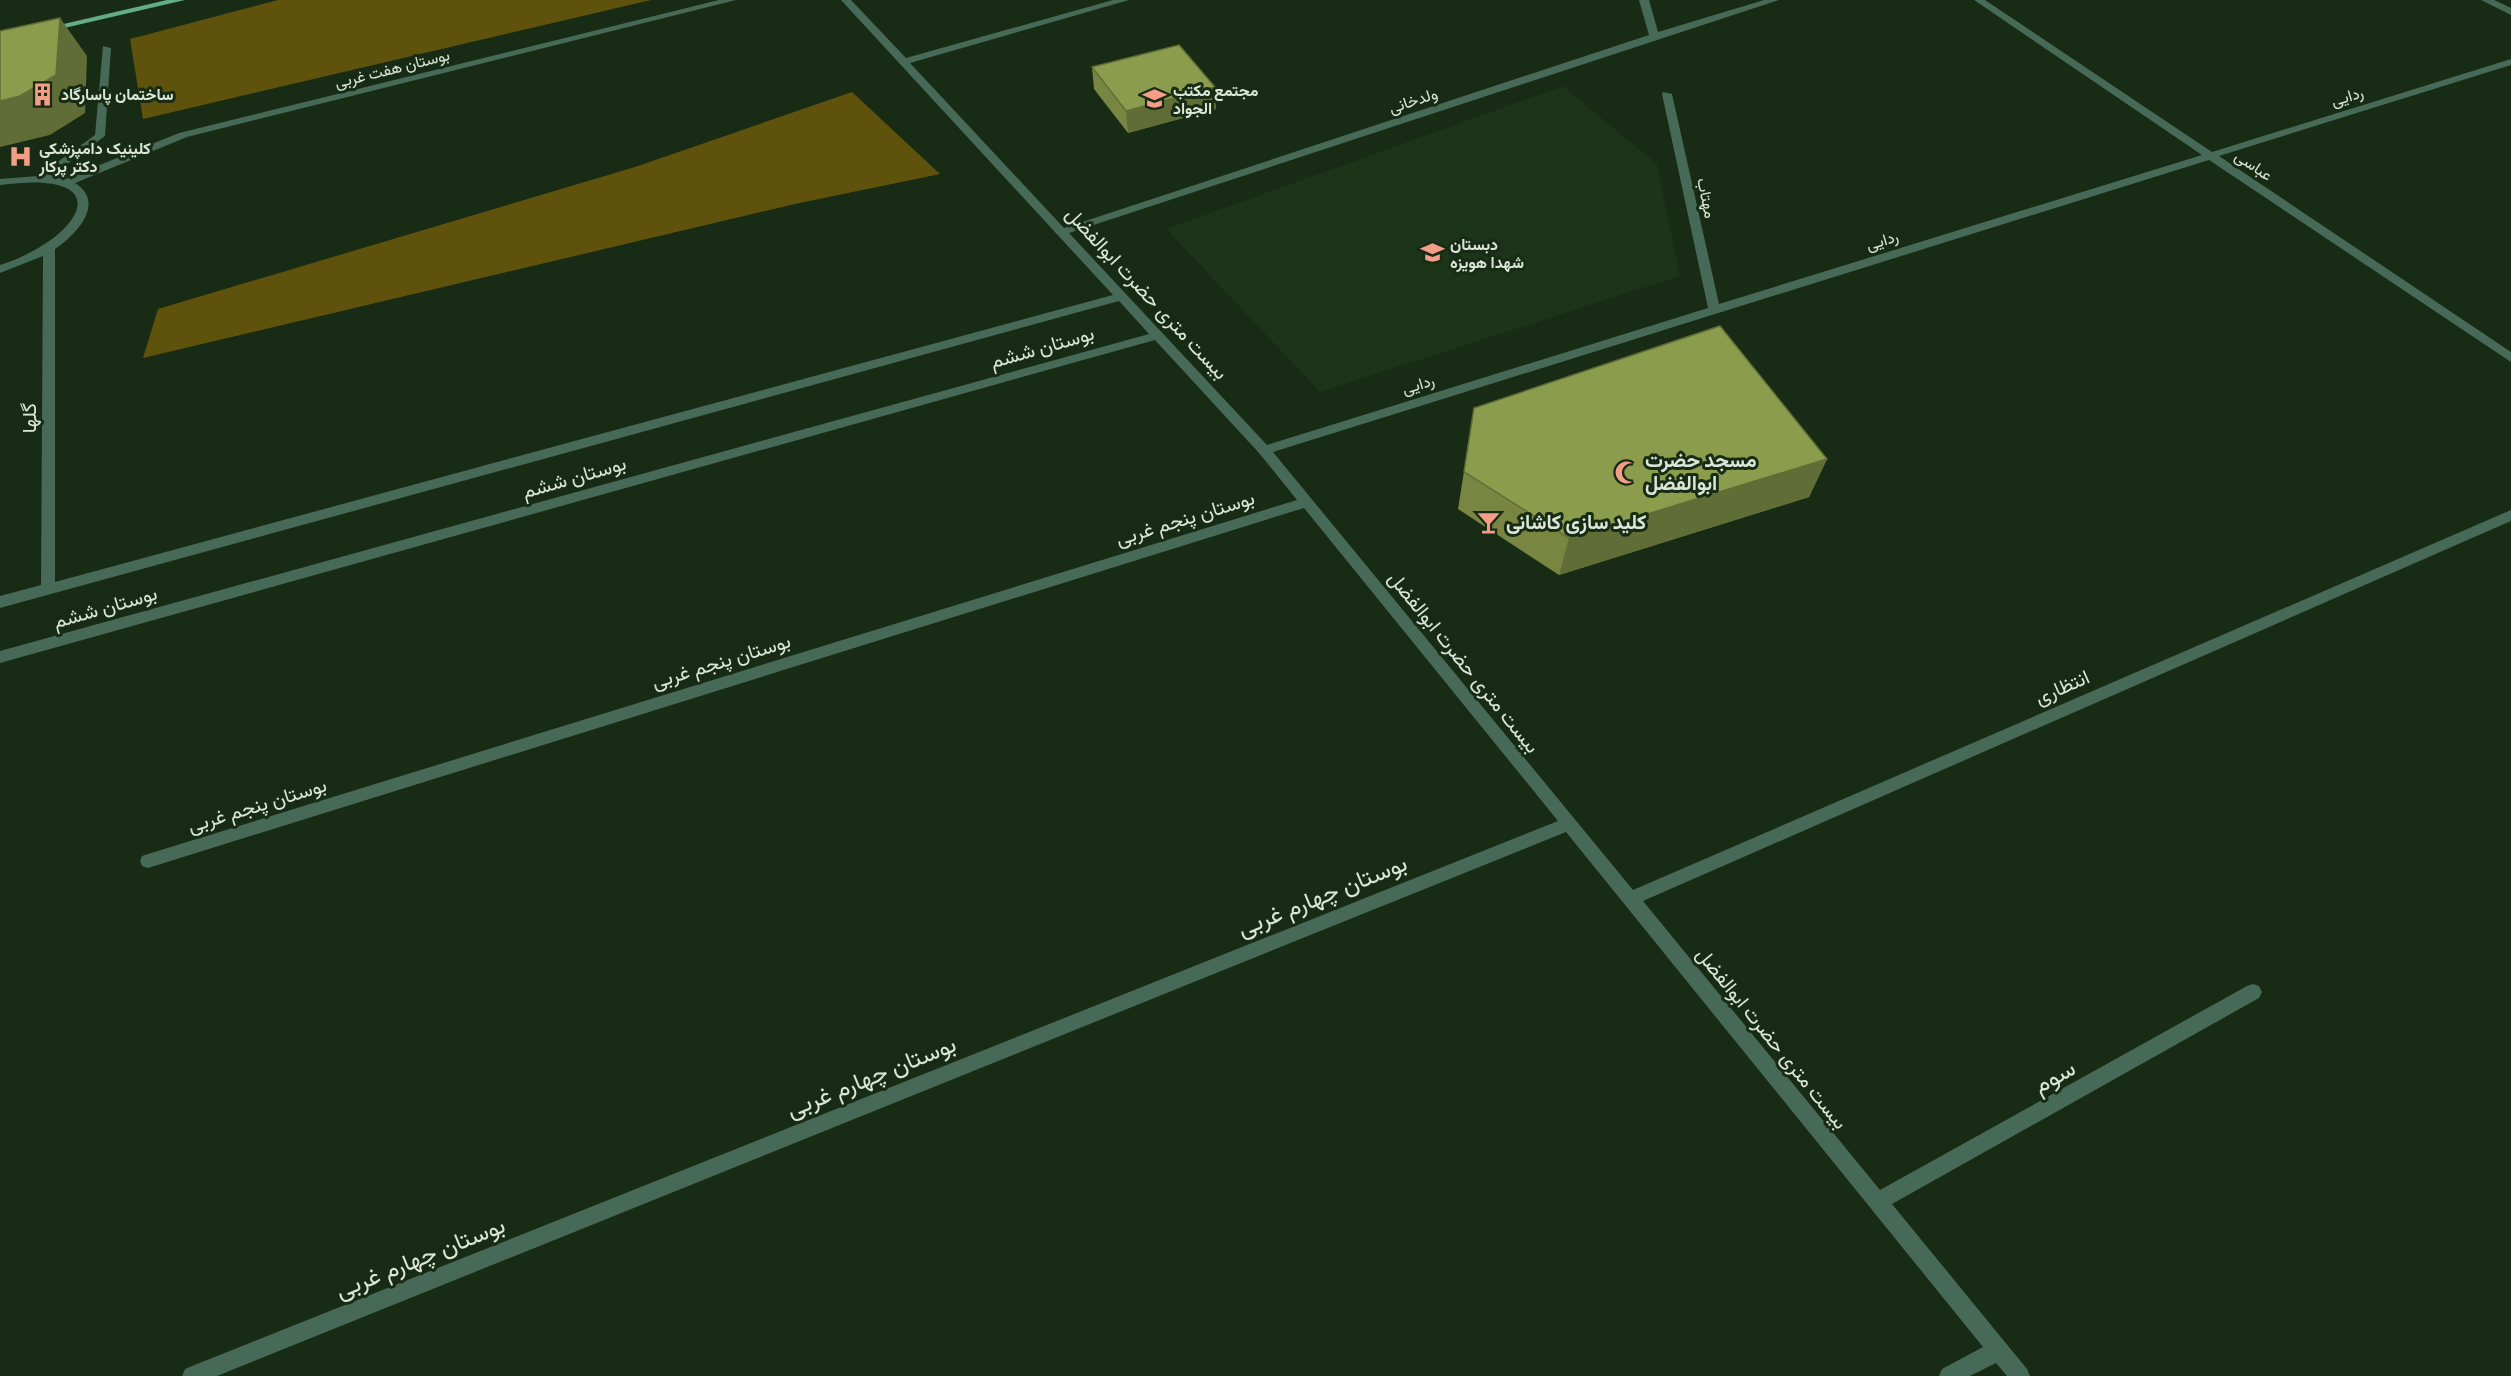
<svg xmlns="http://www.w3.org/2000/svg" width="2511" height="1376" font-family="'Source Serif 4',Vazirmatn,serif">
  <rect width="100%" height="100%" fill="#182b14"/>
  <!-- built -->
  <polygon fill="#1c3417" points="1563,86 1657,164 1680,276 1320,392 1166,229"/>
  <!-- forest -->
  <g fill="#5e520c">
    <polygon points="278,0 651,0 143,119 130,39"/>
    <polygon points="852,92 940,174 795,204 143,358 158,309 635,167"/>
  </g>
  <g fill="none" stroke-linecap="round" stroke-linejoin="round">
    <!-- minor -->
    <g fill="#476957" fill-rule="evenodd">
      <path d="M719,0H736L187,137L75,183C107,203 75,236 55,249V582L1113,295L841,0H851L906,58L1113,0H1129L910,63L1064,228L1649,35L1639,0H1649L1658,32L1764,0H1779L1069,233L1267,445L1708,308L1662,94L1663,92L1672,94L1719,304L2202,155L1974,0H1985L2212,152L2511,59V65L2219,156L2511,352V362L2209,160L1273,452L1633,890L2511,510V521L1643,901L1880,1190L2247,986L2253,984L2259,986L2262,992L2259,998L1892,1204L2027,1369L2030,1376H2007L1996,1363L1970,1376H1939L1942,1369L1983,1347L1566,832L217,1376H182L185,1369L192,1366L1558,821L1304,508L148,868L142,866L140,861L142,856L148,854L1297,500L1259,453L1155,340L0,663V651L1149,334L1119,301L0,608V596L41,585L43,256L0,273V265C82,239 123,168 0,185V179L38,176L95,135L103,46L111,48L105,136L51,176L65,179L179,133Z"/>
      <polygon points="2481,0 2494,0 2511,8 2511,15"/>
    </g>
    <!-- major -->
    <polygon fill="#64ac88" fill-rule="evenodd" points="167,0 185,0 47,32 42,29"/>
  </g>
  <!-- wall -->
  <g fill="#788642">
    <polygon points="1092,67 1216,109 1128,133 1094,89"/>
    <polygon points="1474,408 1827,459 1809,497 1559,575 1458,509"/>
  </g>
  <!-- shaded-wall -->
  <g fill="#616d36">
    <polygon points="60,18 87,56 85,113 50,135 0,147 0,101"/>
    <polygon points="1215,87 1216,109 1128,133 1126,111"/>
    <polygon points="1827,459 1809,497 1559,575 1569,538"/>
  </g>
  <!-- building -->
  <g fill="#8b9c4d" stroke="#616d36" stroke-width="1.5">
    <polygon points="60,18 56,75 20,96 0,101 0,31"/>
    <polygon points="1179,45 1215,87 1126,111 1092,67"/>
    <polygon points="1720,326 1827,459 1569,538 1464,472 1474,408"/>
  </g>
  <!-- icons -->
  <defs>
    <symbol id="building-bare" viewBox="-9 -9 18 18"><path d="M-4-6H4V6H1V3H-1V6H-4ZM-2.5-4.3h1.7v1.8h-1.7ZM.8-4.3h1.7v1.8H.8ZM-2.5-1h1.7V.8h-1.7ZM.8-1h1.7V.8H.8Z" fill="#f49e88" stroke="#182b14" stroke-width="2.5" paint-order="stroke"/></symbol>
    <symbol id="school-bare" viewBox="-9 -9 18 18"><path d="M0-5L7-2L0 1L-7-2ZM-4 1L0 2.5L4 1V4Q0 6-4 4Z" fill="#f49e88" stroke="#182b14" stroke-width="2.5" paint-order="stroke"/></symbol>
    <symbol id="hospital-bare" viewBox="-9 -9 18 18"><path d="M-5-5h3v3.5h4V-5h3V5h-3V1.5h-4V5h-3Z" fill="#f49e88" stroke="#182b14" stroke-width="2.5" paint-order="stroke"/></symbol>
    <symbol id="mosque-bare" viewBox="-9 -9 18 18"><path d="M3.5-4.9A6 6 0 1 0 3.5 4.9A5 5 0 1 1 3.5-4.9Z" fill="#f49e88" stroke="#182b14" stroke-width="2.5" paint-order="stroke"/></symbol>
    <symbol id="bar-bare" viewBox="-9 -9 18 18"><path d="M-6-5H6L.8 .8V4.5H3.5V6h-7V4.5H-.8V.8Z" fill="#f49e88" stroke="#182b14" stroke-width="2.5" paint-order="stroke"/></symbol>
  </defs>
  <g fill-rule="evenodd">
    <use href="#building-bare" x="26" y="78" width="33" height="33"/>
    <use href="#school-bare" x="1138" y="82" width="33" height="33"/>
    <use href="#hospital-bare" x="4" y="140" width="33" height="33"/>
    <use href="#school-bare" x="1416" y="236" width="33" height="33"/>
    <use href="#mosque-bare" x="1610" y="456" width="33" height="33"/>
    <use href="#bar-bare" x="1472" y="506" width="33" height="33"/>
  </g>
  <g text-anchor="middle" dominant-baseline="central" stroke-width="6" stroke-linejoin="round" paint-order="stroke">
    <!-- far-street labels -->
    <g font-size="16" fill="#dae7d8" stroke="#182b14">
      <text transform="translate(392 68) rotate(-14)">بوستان هفت غربی</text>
      <text transform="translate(2347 96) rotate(-17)">ردایی</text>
      <text transform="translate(1413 100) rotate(-18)">ولدخانی</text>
      <text transform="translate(2254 165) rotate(34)">عباسی</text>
      <text transform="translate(1707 198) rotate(78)">مهتاب</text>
      <text transform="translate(1882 240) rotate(-17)">ردایی</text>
      <text transform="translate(1418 384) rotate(-17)">ردایی</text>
    </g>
    <!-- far-poi labels -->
    <g font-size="16" font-weight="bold" fill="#dae7d8" stroke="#182b14" text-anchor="start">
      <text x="1173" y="90">مجتمع مکتب<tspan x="1173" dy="18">الجواد</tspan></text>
      <text x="61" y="94">ساختمان پاسارگاد</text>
      <text x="39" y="148">کلینیک دامپزشکی<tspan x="39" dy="18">دکتر پرکار</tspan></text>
      <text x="1450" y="244">دبستان<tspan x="1450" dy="18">شهدا هویزه</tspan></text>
    </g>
    <!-- street labels -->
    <g font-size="20" fill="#dae7d8" stroke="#182b14">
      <text transform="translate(1147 293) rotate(47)">بیست متری حضرت ابوالفضل</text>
      <text transform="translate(1042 347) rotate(-16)">بوستان ششم</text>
      <text transform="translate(29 418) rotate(-90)">گلها</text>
      <text transform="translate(574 477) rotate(-16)">بوستان ششم</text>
      <text transform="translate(1185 518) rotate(-17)">بوستان پنجم غربی</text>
      <text transform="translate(105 607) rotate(-16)">بوستان ششم</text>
      <text transform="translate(721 661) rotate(-17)">بوستان پنجم غربی</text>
      <text transform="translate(1464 662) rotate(51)">بیست متری حضرت ابوالفضل</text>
      <text transform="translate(2062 687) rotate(-24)">انتظاری</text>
      <text transform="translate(257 805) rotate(-17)">بوستان پنجم غربی</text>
      <text transform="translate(1772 1038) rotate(51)">بیست متری حضرت ابوالفضل</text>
    </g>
    <!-- poi labels -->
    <g font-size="20" font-weight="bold" fill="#dae7d8" stroke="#182b14" text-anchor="start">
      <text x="1645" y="460">مسجد حضرت<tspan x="1645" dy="23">ابوالفضل</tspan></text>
      <text x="1506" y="522">کلید سازی کاشانی</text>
    </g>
    <!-- near-street labels -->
    <g font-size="24" fill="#dae7d8" stroke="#182b14">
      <text transform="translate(1322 895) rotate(-22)">بوستان چهارم غربی</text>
      <text transform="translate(871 1076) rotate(-22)">بوستان چهارم غربی</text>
      <text transform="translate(2054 1076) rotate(-29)">سوم</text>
      <text transform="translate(420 1257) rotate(-22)">بوستان چهارم غربی</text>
    </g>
  </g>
</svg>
